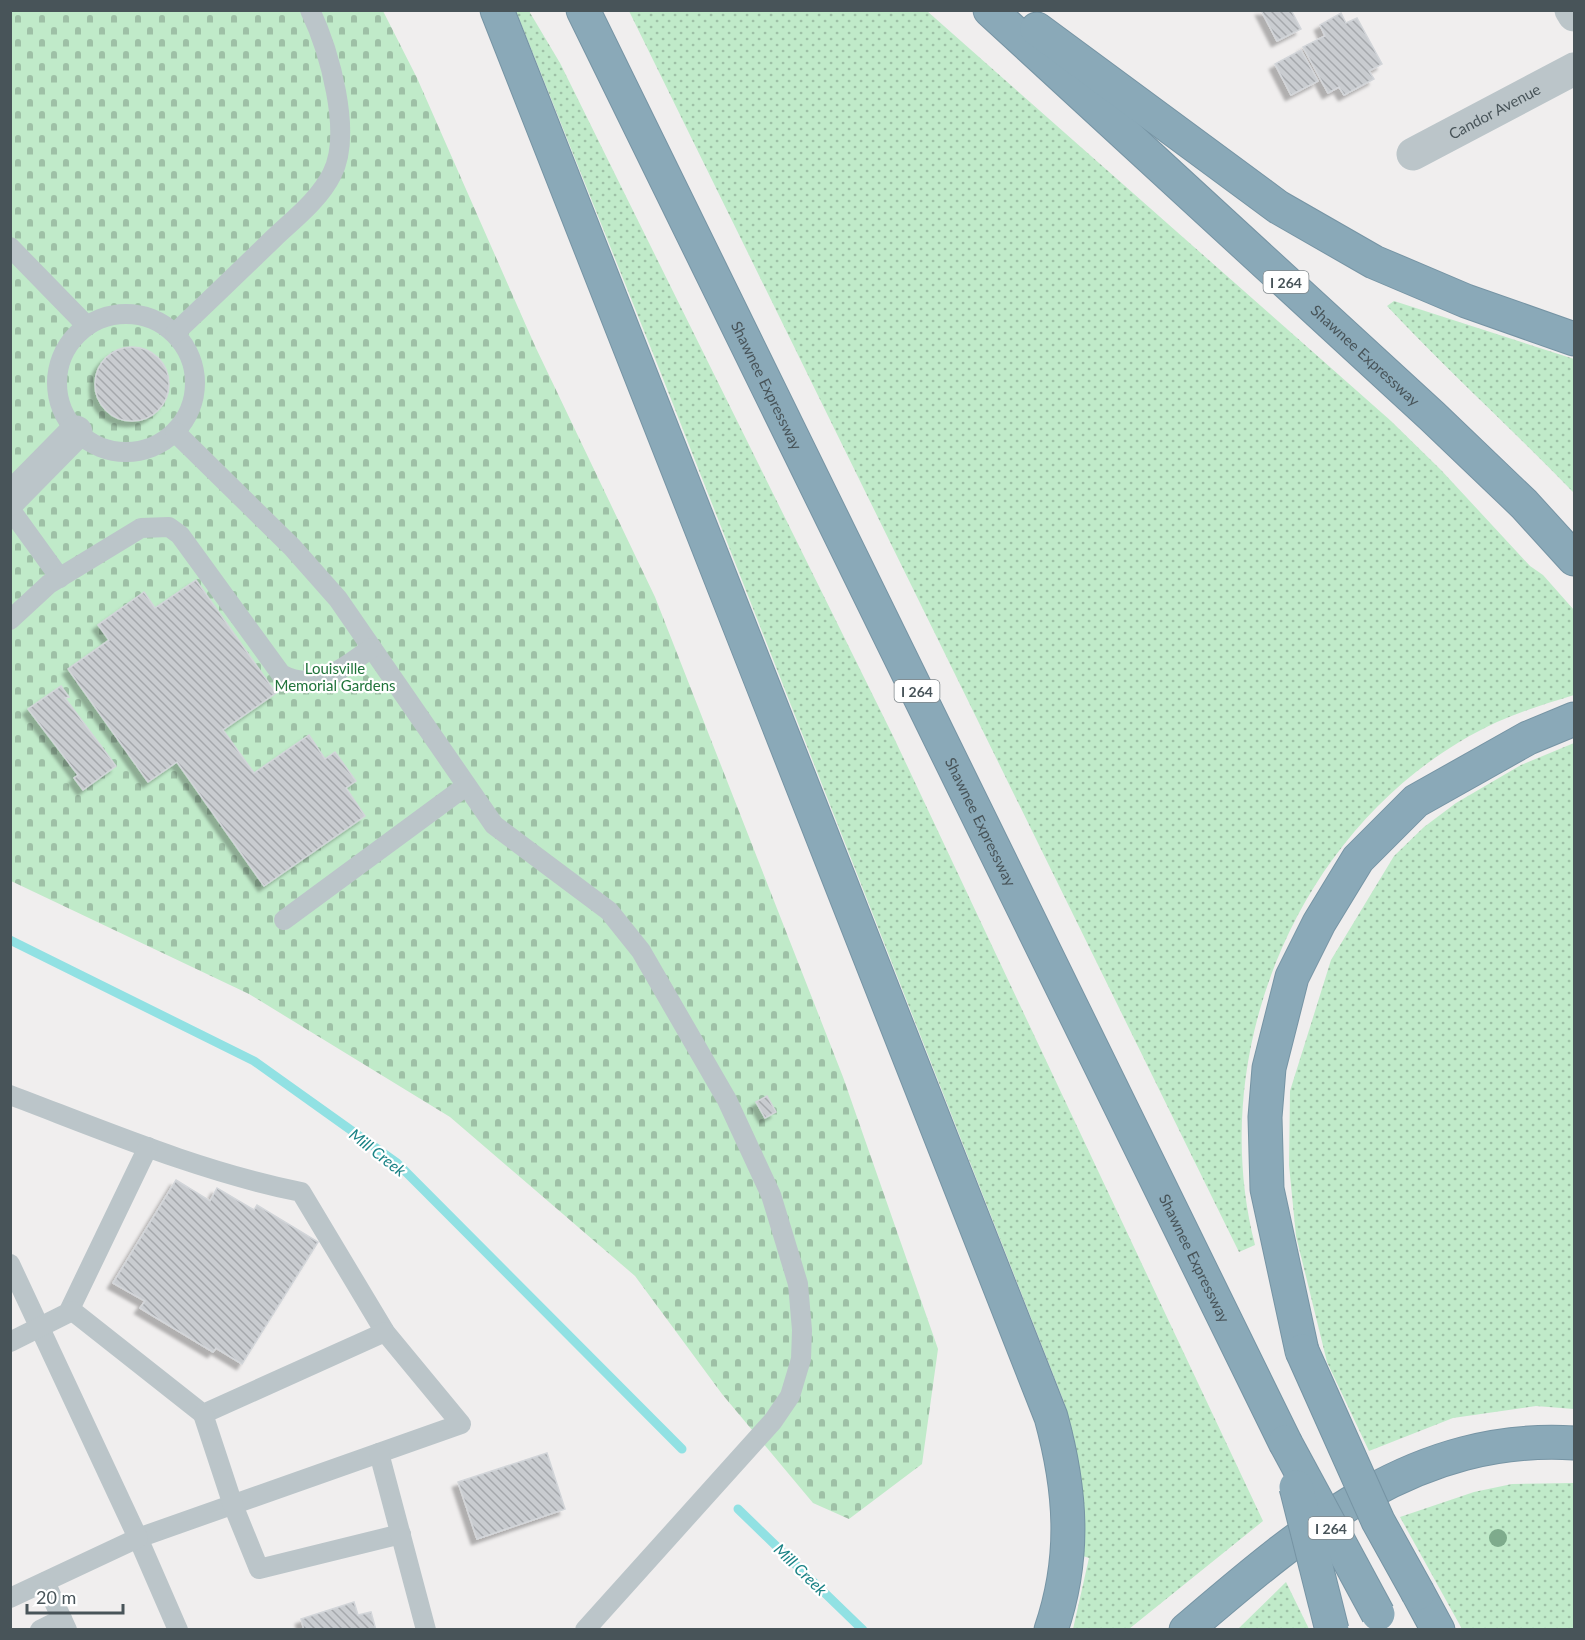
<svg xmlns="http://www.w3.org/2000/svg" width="1585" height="1640" font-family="Lato,sans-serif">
  <defs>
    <pattern id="grass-dots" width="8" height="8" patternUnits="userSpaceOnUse" patternTransform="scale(1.5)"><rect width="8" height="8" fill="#c0eac9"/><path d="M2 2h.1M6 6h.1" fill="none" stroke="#9ec0a6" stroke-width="1.8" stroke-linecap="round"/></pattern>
    <pattern id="cemetery-stones" width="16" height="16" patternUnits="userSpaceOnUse" patternTransform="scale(1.5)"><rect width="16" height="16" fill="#c0eac9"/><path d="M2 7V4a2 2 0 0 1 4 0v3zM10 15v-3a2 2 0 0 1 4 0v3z" fill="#9ec0a6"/></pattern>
    <pattern id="building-back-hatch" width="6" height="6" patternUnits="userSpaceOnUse" patternTransform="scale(1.5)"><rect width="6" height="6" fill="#c9ccd0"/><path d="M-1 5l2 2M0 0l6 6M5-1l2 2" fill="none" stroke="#a5a8ac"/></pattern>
    <filter id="shadow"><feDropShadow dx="-5.5" dy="5.5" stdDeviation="1.5" flood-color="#0004"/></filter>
  </defs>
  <rect width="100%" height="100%" fill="#f0eeee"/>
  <!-- grass -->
  <g fill="url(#grass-dots)">
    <path d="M516,11H529L560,63L895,740L1263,1521L1129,1629H1073L1089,1558L1083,1556C1087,1502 1079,1454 1064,1402L660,371Z"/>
    <path d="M629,11H927L1391,421L1441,470L1530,566L1543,575L1574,610V695C1548,703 1522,711 1497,722C1307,810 1203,1043 1255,1245L1239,1252Z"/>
    <path d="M1394,301L1574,359V493C1513,430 1447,370 1387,306Z"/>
    <polygon points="1574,743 1574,1409 1536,1406 1453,1418 1369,1451 1327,1362 1296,1236 1289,1165 1290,1091 1331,960 1394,856 1424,827 1456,803 1521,765"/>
    <polygon points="1574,1483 1574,1629 1462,1629 1400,1517 1474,1492 1512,1484"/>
    <polygon points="1286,1582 1309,1629 1238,1629"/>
  </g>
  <!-- cemetery -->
  <polygon fill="url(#cemetery-stones)" points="10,11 383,11 417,78 535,346 655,597 843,1077 938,1349 922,1464 849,1519 813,1503 722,1394 635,1276 450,1117 249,994 11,881"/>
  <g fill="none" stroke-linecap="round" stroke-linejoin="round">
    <!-- stream -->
    <g stroke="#91e1e3" stroke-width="9">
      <polyline points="10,940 254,1061 397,1163 682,1449"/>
      <polyline points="738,1509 863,1630"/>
    </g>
  </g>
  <!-- building -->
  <g fill="url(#building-back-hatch)" stroke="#d2d5d9" stroke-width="1.5" filter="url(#shadow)">
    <polygon points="1261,10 1291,10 1301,29 1277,41"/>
    <polygon points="1341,13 1346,23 1357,18 1382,64 1369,71 1374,79 1344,95 1339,87 1328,93 1303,47 1325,36 1320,25"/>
    <polygon points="1301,50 1318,81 1291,95 1275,64"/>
    <circle cx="132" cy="384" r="37"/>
    <polygon points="196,580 276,693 223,730 254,773 309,735 325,759 335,752 356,781 346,788 365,816 264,886 177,762 148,782 68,669 109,640 98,625 144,592 155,608"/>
    <polygon points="61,686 69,697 65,698 116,766 83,790 74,778 78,775 28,709"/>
    <polygon points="767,1096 776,1112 765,1118 756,1102"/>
    <polygon points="176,1180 210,1201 217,1188 254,1210 257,1205 318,1242 242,1364 216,1348 213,1352 140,1308 145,1301 113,1283"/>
    <polygon points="547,1453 565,1509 477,1539 458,1482"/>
    <polygon points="354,1602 358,1615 371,1612 376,1630 304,1630 301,1619"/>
  </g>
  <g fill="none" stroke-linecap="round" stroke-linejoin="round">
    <defs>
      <g id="motorway">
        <path d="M497,10L1051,1417C1071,1490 1076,1557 1051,1630"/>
        <path id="s2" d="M583,10L1285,1442"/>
        <path id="s3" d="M990,10L1432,416L1524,504L1574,559"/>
        <polyline points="1037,29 1278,207 1374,262 1466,301 1574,339"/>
        <polyline points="1302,1351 1267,1189 1265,1117 1269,1068 1292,977 1319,923 1358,859 1416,801 1528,738 1574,719"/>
        <polyline points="1418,1593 1438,1630"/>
        <path d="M1186,1630C1301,1532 1413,1433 1574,1443"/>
      </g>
    </defs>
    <!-- motorway casing -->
    <use href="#motorway" stroke="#7694a4" stroke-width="35"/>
    <!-- service -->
    <g stroke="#bbc5c9" stroke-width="20">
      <polyline points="10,247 87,326"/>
      <circle cx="126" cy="383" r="69"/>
      <path d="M175,333C208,302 241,270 274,238C294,219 319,200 332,174C353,133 329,50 310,10"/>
      <polyline points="175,432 292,547 338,599 494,825 609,911 641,951 727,1100 771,1195 798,1284 802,1330 801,1359 790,1396 773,1421 585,1630"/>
      <polyline points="10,509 60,578"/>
      <path d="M10,620L49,584L141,528L169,527L180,535L281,674C317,694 342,667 372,648"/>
      <polyline points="284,920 466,786"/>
      <path d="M10,1095C105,1131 201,1172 301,1192L385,1332L461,1424L138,1538L178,1630"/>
      <polyline points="148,1147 70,1309 203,1414 385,1332"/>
      <polyline points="10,1264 138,1538 10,1598"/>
      <polyline points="10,1342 72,1311"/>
      <polyline points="203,1414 233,1505 259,1569 401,1534"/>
      <polyline points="379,1453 426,1630"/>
      <polyline points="45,1582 67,1630"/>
      <polyline points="40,1630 62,1619"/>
    </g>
    <!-- minor -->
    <g stroke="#bbc5c9" stroke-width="33">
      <polyline points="1571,10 1574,15"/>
      <path id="s1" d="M1413,154L1574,69"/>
      <polyline points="10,499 76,432"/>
    </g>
    <!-- motorway -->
    <use href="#motorway" stroke="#8aa9b8" stroke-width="33"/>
    <defs>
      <g id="motorway-bridge">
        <polyline points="1302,1351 1378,1521 1418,1593"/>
        <polyline points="1285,1442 1378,1614"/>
        <polyline points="1296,1487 1332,1630"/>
      </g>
    </defs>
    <!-- motorway-bridge casing -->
    <use href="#motorway-bridge" stroke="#7694a4" stroke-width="35" stroke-linecap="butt"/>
    <!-- motorway-bridge -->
    <use href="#motorway-bridge" stroke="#8aa9b8" stroke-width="33"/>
  </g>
  <!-- trees -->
  <circle fill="#7eab8c" cx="1498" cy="1538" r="9"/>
  <g text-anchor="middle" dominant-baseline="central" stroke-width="4.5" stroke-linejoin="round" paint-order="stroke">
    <!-- shield labels -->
    <g fill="#fff" stroke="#7f878b" stroke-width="1.5">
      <rect x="1263.5" y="271" width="45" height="22" rx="4.5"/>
      <rect x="894.5" y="680" width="45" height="22" rx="4.5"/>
      <rect x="1308.5" y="1517" width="45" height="22" rx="4.5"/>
    </g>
    <g font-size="14" font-weight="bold" fill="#485459">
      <text x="1286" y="282">I 264</text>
      <text x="917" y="691">I 264</text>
      <text x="1331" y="1528">I 264</text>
    </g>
    <!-- street labels -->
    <g font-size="15" fill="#485459" stroke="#fff">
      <text stroke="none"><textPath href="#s1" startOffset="92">Candor Avenue</textPath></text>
      <text stroke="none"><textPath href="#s3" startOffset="510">Shawnee Expressway</textPath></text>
      <text stroke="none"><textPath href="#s2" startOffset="418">Shawnee Expressway</textPath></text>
      <text stroke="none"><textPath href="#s2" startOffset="904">Shawnee Expressway</textPath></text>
      <text stroke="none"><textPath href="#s2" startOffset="1390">Shawnee Expressway</textPath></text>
    </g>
    <!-- park labels -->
    <g font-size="15" fill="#20743b" stroke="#fff">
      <text x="335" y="668">Louisville<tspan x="335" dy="17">Memorial Gardens</tspan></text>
    </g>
    <!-- water labels -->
    <g font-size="16" font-style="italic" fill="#198285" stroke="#fff">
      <text transform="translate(378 1152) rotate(38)">Mill Creek</text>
      <text transform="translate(801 1569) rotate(44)">Mill Creek</text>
    </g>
  </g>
  <!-- border -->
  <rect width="1585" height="1640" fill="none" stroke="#485459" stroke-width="24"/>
  <!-- scale -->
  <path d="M27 1604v9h96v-9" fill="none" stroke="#485459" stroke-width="3"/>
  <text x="36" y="1604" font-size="18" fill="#485459" stroke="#ffffff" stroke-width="4.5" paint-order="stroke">20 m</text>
</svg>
